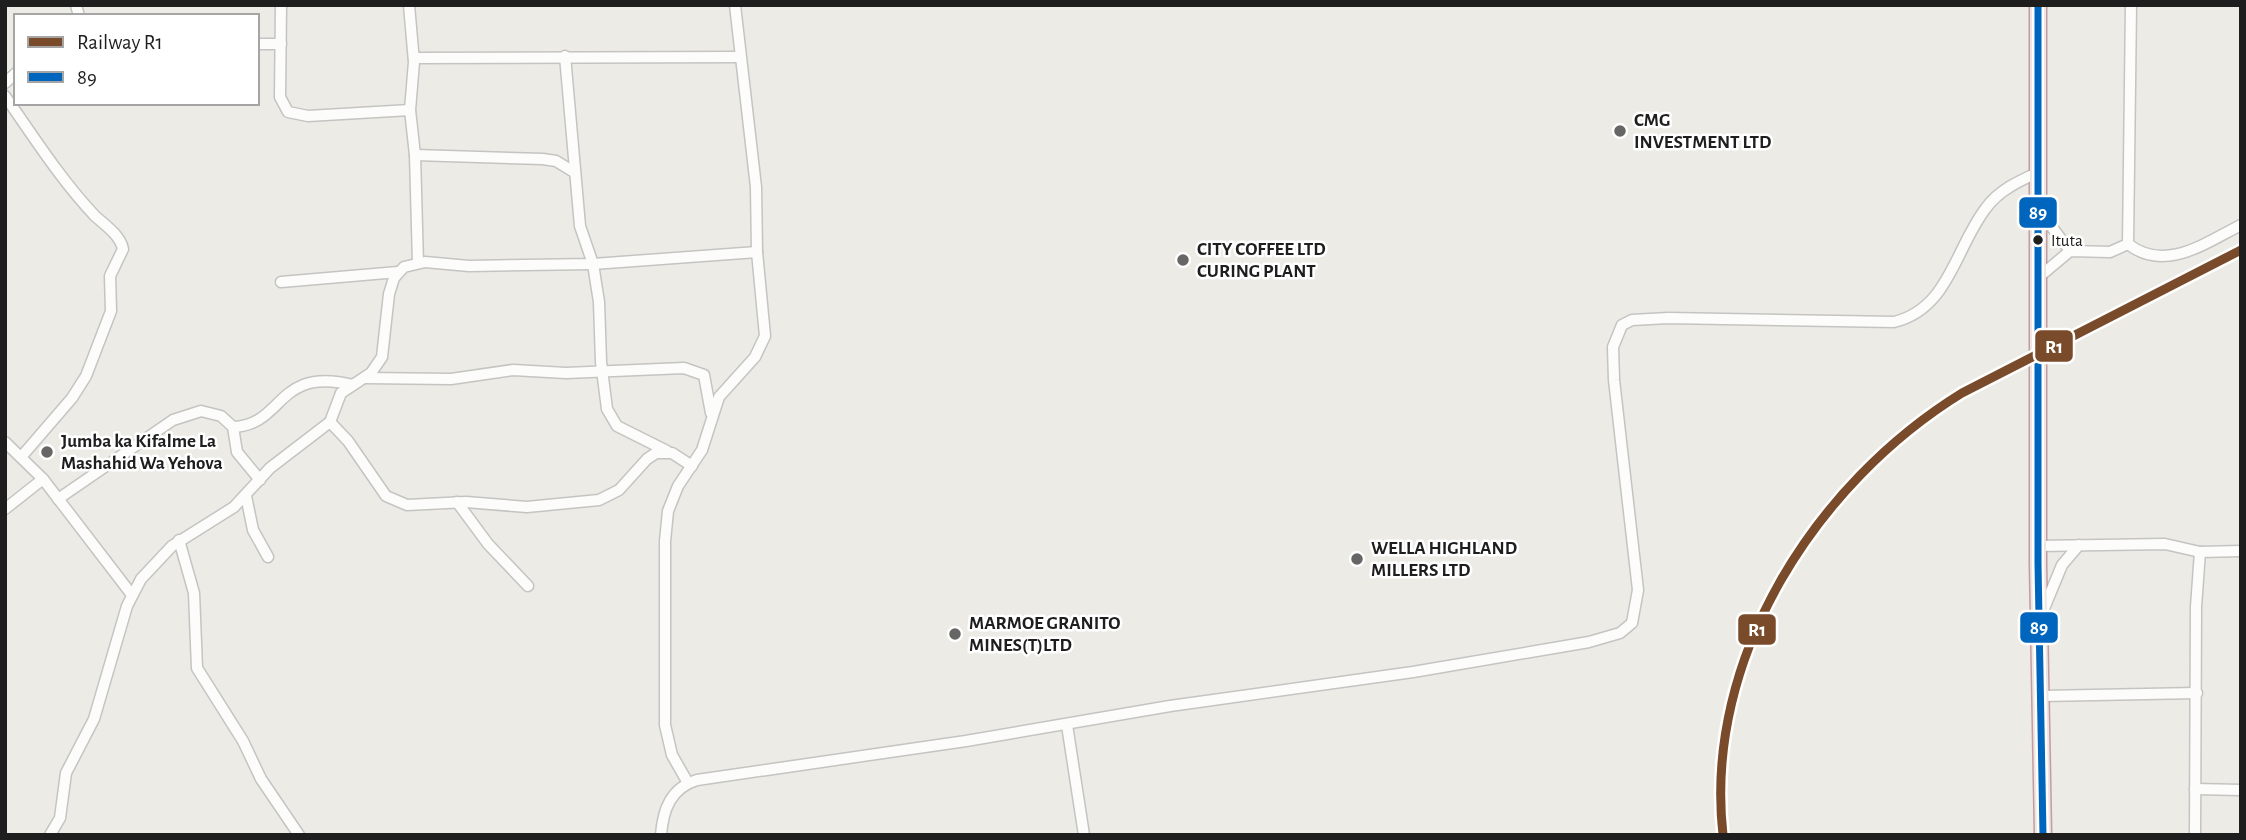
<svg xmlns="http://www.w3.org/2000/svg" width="2246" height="840" font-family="'Alegreya Sans',sans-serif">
  <rect width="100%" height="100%" fill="#ecebe6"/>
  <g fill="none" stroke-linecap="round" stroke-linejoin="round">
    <defs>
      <g id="minor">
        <polyline points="76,5 79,16"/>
        <polyline points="281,5 280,97 288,112 308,116 410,110"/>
        <polyline points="409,5 414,62 410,110 415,155 418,263"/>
        <polyline points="257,44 281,44"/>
        <polyline points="565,56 580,226 593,264 599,302 601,362 607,409 617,426 667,451"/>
        <polyline points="414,58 740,57"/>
        <polyline points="5,83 16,73"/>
        <path d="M5,96C33,136 61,180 95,216C105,225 120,235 123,249L110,276L111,311L86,376L72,398L22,456"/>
        <polyline points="415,155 543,159 556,161 574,172"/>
        <polyline points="2039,210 2070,251"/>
        <path d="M2128,244C2165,273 2205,243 2241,225"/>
        <polyline points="2039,277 2070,251 2110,252 2128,244 2131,5"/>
        <polyline points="281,282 398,272"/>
        <polyline points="365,378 451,379 513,370 566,373 684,368 704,375 711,413"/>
        <polyline points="330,422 348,441 386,496 407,505 466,502 527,507 599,500 619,490 647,459 656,453 672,453 692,466"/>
        <path d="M233,427C285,425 275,366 353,385"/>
        <polyline points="5,442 43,479 132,595"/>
        <polyline points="246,496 253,530 268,557"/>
        <polyline points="58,499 173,420 201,411 221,416 233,427 237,452 260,480"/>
        <polyline points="457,502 488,544 528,586"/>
        <polyline points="5,509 43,479"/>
        <polyline points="179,540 194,593 197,668 243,741 261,779 299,835"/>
        <polyline points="2038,546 2165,544 2200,552 2241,551"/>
        <polyline points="2043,611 2062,565 2079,545"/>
        <polyline points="2042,696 2197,693"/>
        <polyline points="1067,725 1084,835"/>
        <polyline points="688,783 672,755 665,725 665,541 668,511 678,486 702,450 719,397 755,357 765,336 757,252 756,187 735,5"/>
        <polyline points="2195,789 2241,790"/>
        <polyline points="50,835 60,818 66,773 94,719 127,606 141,579 172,546 234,507 270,468 330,422 341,393 371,373 382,357 389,294 394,278 404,267 425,262 469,266 593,264 757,252"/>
        <path d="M661,835C663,809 671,788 697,780L966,741L1170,706L1413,672L1589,642L1620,633L1632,623L1638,590L1614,380L1613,347L1622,325L1632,320L1668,318L1894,322C1949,309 1955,248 1986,208C1999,190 2019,181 2039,172"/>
        <polyline points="2195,835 2196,607 2200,552"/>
      </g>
      <polyline id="trunk" points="2038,5 2038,564 2043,835"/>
    </defs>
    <!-- minor casing -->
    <use href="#minor" stroke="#c5c4c2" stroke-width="13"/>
    <!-- trunk casing -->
    <use href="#trunk" stroke="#c39ca2" stroke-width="19"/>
    <!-- minor -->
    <use href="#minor" stroke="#fcfcfb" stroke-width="10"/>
    <!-- trunk -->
    <use href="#trunk" stroke="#eee6e0" stroke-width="16"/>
    <defs>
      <polyline id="bus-1" points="2038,5 2038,564 2043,835"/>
    </defs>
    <!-- bus-1 casing -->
    <use href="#bus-1" stroke="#fff" stroke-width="12"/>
    <!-- bus-1 -->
    <use href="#bus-1" stroke="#0065bd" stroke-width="7"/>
    <defs>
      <path id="rail-1" d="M1723,835C1703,658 1816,483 1962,393L2241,250"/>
    </defs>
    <!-- rail-1 casing -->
    <use href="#rail-1" stroke="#fff" stroke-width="14"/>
    <!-- rail-1 -->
    <use href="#rail-1" stroke="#7a4b2a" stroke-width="9"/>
  </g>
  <!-- markers -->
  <g fill="#666664" stroke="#fff" stroke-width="2.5">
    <circle cx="1620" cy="131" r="7"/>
    <circle cx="1183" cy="260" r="7"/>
    <circle cx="47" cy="452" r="7"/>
    <circle cx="1357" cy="559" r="7"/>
    <circle cx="955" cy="634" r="7"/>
  </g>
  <circle fill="#1e1e1e" stroke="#fff" stroke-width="2.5" cx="2038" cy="240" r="6"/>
  <g text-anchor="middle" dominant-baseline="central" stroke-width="5" stroke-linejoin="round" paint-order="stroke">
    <!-- bus labels -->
    <g font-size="17" fill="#1e1e1e" stroke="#fff" text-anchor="start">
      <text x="2051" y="240">Ituta</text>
    </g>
    <!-- poi labels -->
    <g font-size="19" font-weight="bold" fill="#1e1e1e" stroke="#fff" text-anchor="start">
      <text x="1634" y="120">CMG<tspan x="1634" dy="22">INVESTMENT LTD</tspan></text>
      <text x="1197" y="249">CITY COFFEE LTD<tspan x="1197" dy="22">CURING PLANT</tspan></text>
      <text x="61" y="441">Jumba ka Kifalme La<tspan x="61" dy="22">Mashahid Wa Yehova</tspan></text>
      <text x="1371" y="548">WELLA HIGHLAND<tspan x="1371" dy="22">MILLERS LTD</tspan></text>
      <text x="969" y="623">MARMOE GRANITO<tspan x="969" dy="22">MINES(T)LTD</tspan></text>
    </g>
  </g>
  <g stroke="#fff" stroke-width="2.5">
    <rect x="2018" y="196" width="40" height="33" rx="7" fill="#0065bd"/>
    <rect x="2034" y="329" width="40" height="34" rx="7" fill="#7a4b2a"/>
    <rect x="2019" y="611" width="40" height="33" rx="7" fill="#0065bd"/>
    <rect x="1737" y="613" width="40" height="33" rx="7" fill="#7a4b2a"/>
  </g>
  <g font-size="19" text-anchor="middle" font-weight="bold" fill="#fff">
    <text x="2038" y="219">89</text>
    <text x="2054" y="353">R1</text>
    <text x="2039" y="634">89</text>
    <text x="1757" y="636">R1</text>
  </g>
  <!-- border -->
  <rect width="2246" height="840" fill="none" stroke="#1e1e1e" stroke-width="14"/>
  <!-- legend -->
  <rect x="14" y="14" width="245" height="91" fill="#ffffff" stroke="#a5a5a5" stroke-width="2"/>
  <rect x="28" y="37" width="35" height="10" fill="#7a4b2a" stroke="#a5a5a5" stroke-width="2"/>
  <text x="77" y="49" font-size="21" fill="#1e1e1e">Railway R1</text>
  <rect x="28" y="72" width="35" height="10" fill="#0065bd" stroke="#a5a5a5" stroke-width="2"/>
  <text x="77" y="84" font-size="21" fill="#1e1e1e">89</text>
</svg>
